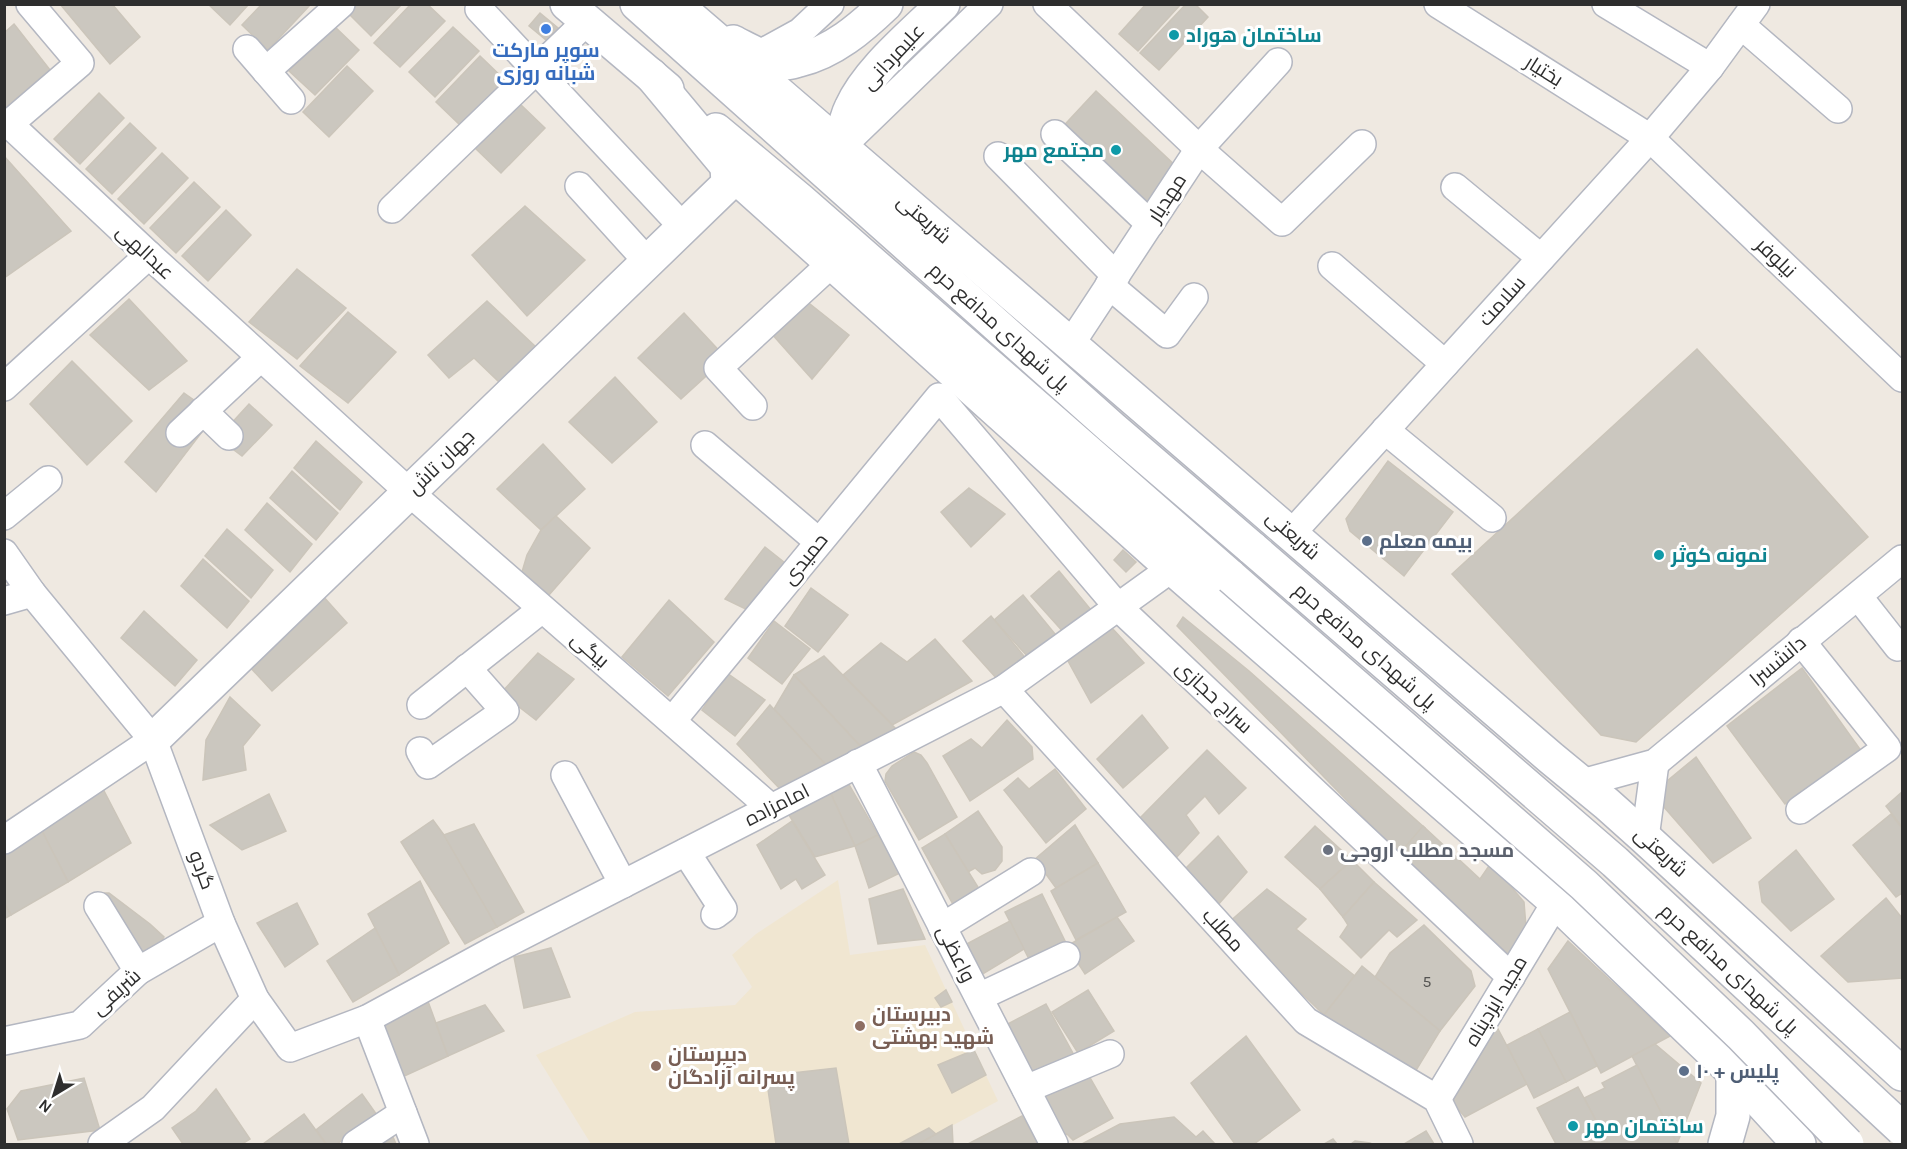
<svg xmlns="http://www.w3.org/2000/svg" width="1907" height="1149" font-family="Karla,Cairo,sans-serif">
  <rect width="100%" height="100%" fill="#efe9e1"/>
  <!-- education -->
  <polygon fill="#f0e6d1" points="838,880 850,955 925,945 998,1101 918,1144 591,1144 536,1055 635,1012 735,1005 752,987 732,955 756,934"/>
  <!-- building -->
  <g fill="#cbc7bf" stroke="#cbc5ba" stroke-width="1.5">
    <polygon points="60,4 112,4 140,37 110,64"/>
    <polygon points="208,4 249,4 230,25"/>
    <polygon points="262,4 311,4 268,50 242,25"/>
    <polygon points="352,4 402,4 371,36 346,11"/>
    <polygon points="411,4 427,4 445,21 400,67 374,43"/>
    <polygon points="1146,4 1181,4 1138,51 1119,34"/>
    <polygon points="1186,4 1195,4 1208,17 1159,70 1140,53"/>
    <polygon points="540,13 563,32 552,45 529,26"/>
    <polygon points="14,24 50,70 4,109 4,33"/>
    <polygon points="333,25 359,50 315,95 289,71"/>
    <polygon points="453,27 479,51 435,97 409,72"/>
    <polygon points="480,56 506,81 462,127 436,102"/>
    <polygon points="347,66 373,91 329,137 303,112"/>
    <polygon points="1096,91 1177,167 1143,216 1056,134"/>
    <polygon points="99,93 124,118 80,164 54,139"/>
    <polygon points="519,103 545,128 501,173 475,148"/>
    <polygon points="130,123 156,148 112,194 86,169"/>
    <polygon points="162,153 188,178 144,224 118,199"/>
    <polygon points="4,156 71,231 4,278"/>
    <polygon points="194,182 220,207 176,253 150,228"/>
    <polygon points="525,206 585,260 527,316 472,255"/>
    <polygon points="226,210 251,235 208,281 182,256"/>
    <polygon points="297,269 346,308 297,359 249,322"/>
    <polygon points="129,299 187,361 149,390 90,335"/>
    <polygon points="805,300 849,335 812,379 771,333"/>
    <polygon points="487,301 537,348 499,382 474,358 449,378 428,355"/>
    <polygon points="348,312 396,352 348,403 300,366"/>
    <polygon points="684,313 726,358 681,399 638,358"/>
    <polygon points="1697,349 1784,443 1868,537 1636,742 1601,735 1452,574"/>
    <polygon points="72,361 132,421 87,465 30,404"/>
    <polygon points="615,377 657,422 612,463 569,422"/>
    <polygon points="184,393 215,415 156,492 125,462"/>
    <polygon points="249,404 272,425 242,456 218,438"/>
    <polygon points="316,441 362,482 340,510 294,468"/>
    <polygon points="543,444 585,489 541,530 497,489"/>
    <polygon points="1388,461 1453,512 1404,576 1350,531 1346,519"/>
    <polygon points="292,471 338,513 316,540 270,498"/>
    <polygon points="969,488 1005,514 971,547 941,512"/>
    <polygon points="267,503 312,544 290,572 245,530"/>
    <polygon points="556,516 590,548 549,595 522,572 527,555 541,530"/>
    <polygon points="227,529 273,570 251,598 205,556"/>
    <polygon points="765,547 789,566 752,612 725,599"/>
    <polygon points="1123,550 1136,562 1126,572 1114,560"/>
    <polygon points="203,559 249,601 227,628 181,586"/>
    <polygon points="1059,571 1096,616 1066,635 1031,596"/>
    <polygon points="811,588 848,615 818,652 785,626"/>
    <polygon points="322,595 347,623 272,691 248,665"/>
    <polygon points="1023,595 1060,640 1030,659 994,620"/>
    <polygon points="669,600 714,642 668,696 622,657"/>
    <polygon points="144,611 197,660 175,686 121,638"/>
    <polygon points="991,616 1028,661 998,680 963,641"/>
    <polygon points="1183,617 1249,671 1425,828 1399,854 1177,626"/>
    <polygon points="774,621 810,649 782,684 748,658"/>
    <polygon points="1112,628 1144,663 1091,703 1068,661"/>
    <polygon points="935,639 972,681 892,725 843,675 881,643 907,662"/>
    <polygon points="538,653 574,679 536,720 501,693"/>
    <polygon points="824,656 900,733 862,748 794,675"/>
    <polygon points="1802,668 1862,752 1785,804 1727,726"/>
    <polygon points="727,673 765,700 735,736 702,710"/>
    <polygon points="794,675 862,748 826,765 774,709"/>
    <polygon points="230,697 260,725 243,746 246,770 203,780 206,740"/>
    <polygon points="770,705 826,765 783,792 737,744"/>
    <polygon points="1142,715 1168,748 1123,788 1097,759"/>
    <polygon points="1007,720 1032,747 1033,759 970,801 943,756 971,739 982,748"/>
    <polygon points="1207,750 1246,788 1219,814 1205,796 1186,815 1199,833 1173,861 1138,820"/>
    <polygon points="914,752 921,755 927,763 957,817 919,840 885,781 886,774 892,766"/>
    <polygon points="1696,757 1751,838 1713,863 1663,806 1666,782"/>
    <polygon points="1055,769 1086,809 1046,843 1004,790 1018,778 1029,789"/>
    <polygon points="847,781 878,835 855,846 830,792"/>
    <polygon points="102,787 131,843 68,882 37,821"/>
    <polygon points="830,792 855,846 815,857 789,815"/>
    <polygon points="1902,792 1902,827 1886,806"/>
    <polygon points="269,794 286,831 242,850 210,825"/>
    <polygon points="978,811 1002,847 1002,861 995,870 982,874 975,868 968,872 945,834"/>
    <polygon points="1891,814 1902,828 1902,893 1896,897 1853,845"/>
    <polygon points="433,820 444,835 497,927 465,944 401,842"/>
    <polygon points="37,821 68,882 11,915 4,903 4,840"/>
    <polygon points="792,821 825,875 802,889 796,879 781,889 757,845"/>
    <polygon points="474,824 524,912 497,927 444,835"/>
    <polygon points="1075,825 1098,863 1056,888 1035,859"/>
    <polygon points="1315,826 1352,860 1320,889 1285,857"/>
    <polygon points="1423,826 1480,879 1491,863 1524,902 1526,927 1508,954 1399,854"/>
    <polygon points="945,834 981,892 955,908 922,848"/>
    <polygon points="878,835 902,872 869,888 855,846"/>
    <polygon points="1218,836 1247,872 1216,907 1185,869"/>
    <polygon points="1796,850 1834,899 1791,931 1762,902 1759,882"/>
    <polygon points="1352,860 1374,882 1343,917 1320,889"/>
    <polygon points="1098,863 1126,912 1076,940 1051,891"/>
    <polygon points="420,881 449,943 399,975 368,914"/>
    <polygon points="1374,882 1417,920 1397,937 1389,930 1361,958 1340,937 1348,925 1343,917"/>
    <polygon points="903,889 925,939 878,944 869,899"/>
    <polygon points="1267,889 1306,919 1296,929 1355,976 1324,1015 1290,982 1262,959 1228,923"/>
    <polygon points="97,893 109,893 150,924 164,937 152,957 111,940"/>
    <polygon points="1042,894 1065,941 1029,959 1005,912"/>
    <polygon points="1886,898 1902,918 1902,978 1848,982 1821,956"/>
    <polygon points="4,903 11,915 4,919"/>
    <polygon points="297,903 318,944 285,967 257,923"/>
    <polygon points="1117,917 1134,941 1085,974 1067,946"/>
    <polygon points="1010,921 1024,949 976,978 959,948"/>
    <polygon points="1424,925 1471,971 1475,986 1440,1031 1375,977 1390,953"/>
    <polygon points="375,928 399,975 353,1002 327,961"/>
    <polygon points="1568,941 1670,1036 1601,1073 1548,969"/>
    <polygon points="551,948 570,997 524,1008 514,957"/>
    <polygon points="1362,966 1440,1031 1415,1072 1324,1015"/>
    <polygon points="946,990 952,1002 941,1007 935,998"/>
    <polygon points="1088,990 1114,1031 1078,1053 1052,1012"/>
    <polygon points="426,996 448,1056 400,1078 379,1016"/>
    <polygon points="1046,1004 1075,1057 1031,1080 1002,1027"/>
    <polygon points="485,1005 504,1031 448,1056 436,1023"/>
    <polygon points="1570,1012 1597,1066 1566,1082 1538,1029"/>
    <polygon points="1497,1027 1527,1084 1465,1117 1452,1102"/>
    <polygon points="1538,1029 1566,1082 1534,1098 1507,1045"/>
    <polygon points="1246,1036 1300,1110 1254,1144 1235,1144 1191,1083"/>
    <polygon points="1655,1044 1701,1083 1677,1144 1632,1056"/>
    <polygon points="974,1050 986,1075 952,1093 938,1065"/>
    <polygon points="1637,1065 1677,1144 1608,1144 1584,1098 1605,1088 1602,1083"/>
    <polygon points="836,1068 849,1144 776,1144 766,1076"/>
    <polygon points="1088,1074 1113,1118 1073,1140 1067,1134 1059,1138 1039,1100"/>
    <polygon points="84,1078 100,1130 18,1140 7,1109 21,1091"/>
    <polygon points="1578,1087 1584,1098 1608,1144 1556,1144 1537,1108"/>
    <polygon points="216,1089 250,1139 242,1144 183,1144 172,1128 196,1111"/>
    <polygon points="362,1094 377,1115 337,1144 326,1144 316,1130"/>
    <polygon points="304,1114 326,1144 263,1144"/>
    <polygon points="1022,1116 1039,1144 968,1144"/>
    <polygon points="1174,1117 1196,1137 1203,1131 1215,1144 1082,1144 1120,1124"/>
    <polygon points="952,1125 953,1144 918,1144 936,1134"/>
    <polygon points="929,1128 936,1134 918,1144 899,1144"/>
    <polygon points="1426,1131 1434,1144 1404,1144"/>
    <polygon points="393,1137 396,1144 380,1144"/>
    <polygon points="1333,1139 1337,1144 1324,1144"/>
    <polygon points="1355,1141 1370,1143 1372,1144 1351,1144"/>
  </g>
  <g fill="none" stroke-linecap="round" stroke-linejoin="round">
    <defs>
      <g id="street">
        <polyline points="30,4 80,63 9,124 149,255 409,492 771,808"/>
        <polyline points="1047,4 1199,149 1282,222 1362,144"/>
        <polyline points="1438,4 1650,138 1902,378"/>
        <polyline points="1606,4 1710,67"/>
        <polyline points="479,9 683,227"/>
        <polyline points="1741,25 1838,109"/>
        <polyline points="247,49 291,100"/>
        <polyline points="758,55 800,32 830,4"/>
        <polyline points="266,71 341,4"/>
        <polyline points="1055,134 1150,224"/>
        <polyline points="840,148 989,4"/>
        <polyline points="998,156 1116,276"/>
        <polyline points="579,186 647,261"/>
        <polyline points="1455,187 1541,258"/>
        <polyline points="392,209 587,21"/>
        <polyline points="1332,266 1445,364"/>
        <polyline points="1109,285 1167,334 1194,297"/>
        <polyline points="1070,345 1199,149 1278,62"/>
        <polyline points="4,387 149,255"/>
        <polyline points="753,406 718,368 832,263"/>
        <polyline points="203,411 229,436"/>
        <polyline points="1385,430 1492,518"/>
        <polyline points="180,433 260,358"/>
        <polyline points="705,445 819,542"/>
        <polyline points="4,516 48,480"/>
        <polyline points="1291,534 1650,138 1710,67 1756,4"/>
        <polyline points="4,553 32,593 153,740 221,923 255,999 290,1048 367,1019 494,950 1004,689 1172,568"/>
        <polyline points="1858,596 1898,647"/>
        <polyline points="4,601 32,593"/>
        <polyline points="1004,689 1306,1021 1437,1099 1459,1144"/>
        <polyline points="421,705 542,609"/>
        <polyline points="672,721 939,397 1118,607 1511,977"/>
        <polyline points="420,751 428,765 505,711 467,668"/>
        <polyline points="858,763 1054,1144"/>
        <polyline points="565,775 623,884"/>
        <polyline points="1582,783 1655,763 1902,559"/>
        <polyline points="1800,810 1887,748 1801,641"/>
        <polyline points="1645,838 1655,763"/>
        <polyline points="4,840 153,740"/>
        <polyline points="686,852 723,909 715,915"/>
        <polyline points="98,906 138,971"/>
        <polyline points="942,927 1031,872"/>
        <polyline points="979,997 1066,956"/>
        <polyline points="367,1019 415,1144"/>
        <polyline points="4,1041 80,1025 138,971 221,923"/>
        <polyline points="1026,1089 1110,1054"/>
        <polyline points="1437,1099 1556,902"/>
        <polyline points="102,1144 153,1108 255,999"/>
        <polyline points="356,1144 403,1113"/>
      </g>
      <g id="secondary">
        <polyline points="567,4 667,89"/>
        <polyline points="637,4 1112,428 1253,549"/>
        <polyline points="675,4 1551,758 1607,804 1645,838 1902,1074"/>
        <path d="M733,42C749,50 767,61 785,63C790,63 795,61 799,60C833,52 861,28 886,4"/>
        <polyline points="651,75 736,177 1172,568 1556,902 1733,1072 1799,1144"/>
        <polyline points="716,130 800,200 1231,577"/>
        <path d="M840,148C843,135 845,120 851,108C868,70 913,34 943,4"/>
        <polyline points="153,740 728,184 727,166"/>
        <polyline points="1725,1144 1733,1116 1733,1072"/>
      </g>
    </defs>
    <!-- street casing -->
    <use href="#street" stroke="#b4b7c1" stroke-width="30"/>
    <!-- secondary casing -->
    <use href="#secondary" stroke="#b4b7c1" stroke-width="36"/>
    <!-- street -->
    <use href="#street" stroke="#fff" stroke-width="27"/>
    <!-- secondary -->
    <use href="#secondary" stroke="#fff" stroke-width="33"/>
    <defs>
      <g id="secondary-bridge">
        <polyline points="1253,549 1615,862 1902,1129"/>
        <polyline points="1231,577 1584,885 1741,1035 1847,1144"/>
      </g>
    </defs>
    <!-- secondary-bridge casing -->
    <use href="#secondary-bridge" stroke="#b4b7c1" stroke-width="36" stroke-linecap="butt"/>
    <!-- secondary-bridge -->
    <use href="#secondary-bridge" stroke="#fff" stroke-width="33"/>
  </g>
  <!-- markers -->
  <circle fill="#3f7fe0" stroke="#fff" stroke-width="2" cx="546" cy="29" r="6"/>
  <g fill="#0f9aa8" stroke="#fff" stroke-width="2">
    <circle cx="1174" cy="35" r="6"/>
    <circle cx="1116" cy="150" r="6"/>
    <circle cx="1659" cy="555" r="6"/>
    <circle cx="1573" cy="1126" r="6"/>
  </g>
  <g fill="#5c6f8a" stroke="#fff" stroke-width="2">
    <circle cx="1367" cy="541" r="6"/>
    <circle cx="1684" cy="1071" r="6"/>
  </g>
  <circle fill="#6b7280" stroke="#fff" stroke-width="2" cx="1328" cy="850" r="6"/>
  <g fill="#8d6e63" stroke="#fff" stroke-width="2">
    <circle cx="860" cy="1026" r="6"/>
    <circle cx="656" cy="1066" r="6"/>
  </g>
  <g text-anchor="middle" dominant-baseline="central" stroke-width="6" stroke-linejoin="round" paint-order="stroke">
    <!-- number labels -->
    <g font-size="16" fill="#555452">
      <text x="1427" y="981">5</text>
    </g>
    <!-- culture labels -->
    <g font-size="20" font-weight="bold" fill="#0d838f" stroke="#fff" text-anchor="start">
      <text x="1186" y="35">ساختمان هوراد</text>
      <text x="1104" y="150" text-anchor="end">مجتمع مهر</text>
      <text x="1671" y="555">نمونه کوثر</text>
      <text x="1585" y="1126">ساختمان مهر</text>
    </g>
    <!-- shop labels -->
    <g font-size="20" font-weight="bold" fill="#366cbe" stroke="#fff">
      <text x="546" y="50">سوپر مارکت<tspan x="546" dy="23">شبانه روزی</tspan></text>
    </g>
    <!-- street labels -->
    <g font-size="20" fill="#2e2e2e" stroke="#fff">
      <text transform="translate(893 57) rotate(-47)">علیمردانی</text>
      <text transform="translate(1544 71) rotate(32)">بختیار</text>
      <text transform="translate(1167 198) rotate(-57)">مهدیار</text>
      <text transform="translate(924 219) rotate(41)">شریعتی</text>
      <text transform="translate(145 252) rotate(43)">عبدالهی</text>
      <text transform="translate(1776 258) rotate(44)">نیلوفر</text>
      <text transform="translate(1502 301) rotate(-48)">سلامت</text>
      <text transform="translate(999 327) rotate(42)">پل شهدای مدافع حرم</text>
      <text transform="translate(441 462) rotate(-44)">جهان تاش</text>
      <text transform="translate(1293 535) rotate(41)">شریعتی</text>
      <text transform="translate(805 559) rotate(-51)">حمیدی</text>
      <text transform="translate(1365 646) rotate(41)">پل شهدای مدافع حرم</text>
      <text transform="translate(590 650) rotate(41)">بیگی</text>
      <text transform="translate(1778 661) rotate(-40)">دانشسرا</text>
      <text transform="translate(1214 697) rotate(43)">سراج حجازی</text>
      <text transform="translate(777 805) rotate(-27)">امامزاده</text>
      <text transform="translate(1661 852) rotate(42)">شریعتی</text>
      <text transform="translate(202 870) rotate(70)">گردو</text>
      <text transform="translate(1223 930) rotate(48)">مطلب</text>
      <text transform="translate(956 954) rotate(63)">واعظی</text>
      <text transform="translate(1729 969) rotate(43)">پل شهدای مدافع حرم</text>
      <text transform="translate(116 992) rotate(-42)">شریفی</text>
      <text transform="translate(1496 1001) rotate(-59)">مجید ایزدپناه</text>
    </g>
    <!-- service labels -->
    <g font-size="20" font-weight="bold" fill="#4e5e75" stroke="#fff" text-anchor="start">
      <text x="1379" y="541">بیمه معلم</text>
      <text x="1696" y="1071">پلیس + ۱۰</text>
    </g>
    <!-- worship labels -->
    <g font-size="20" font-weight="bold" fill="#5b616d" stroke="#fff" text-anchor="start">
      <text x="1340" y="850">مسجد مطلب اروجی</text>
    </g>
    <!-- education labels -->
    <g font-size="20" font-weight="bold" fill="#785e54" stroke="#fff" text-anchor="start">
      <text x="872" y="1014">دبیرستان<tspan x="872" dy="23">شهید بهشتی</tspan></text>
      <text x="668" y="1054">دبیرستان<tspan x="668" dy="23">پسرانه آزادگان</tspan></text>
    </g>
  </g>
  <!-- border -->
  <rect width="1907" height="1149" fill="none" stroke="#2e2e2e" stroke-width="12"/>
  <!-- north arrow -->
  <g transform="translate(54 1095) rotate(218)" stroke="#ffffff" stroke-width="4.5" paint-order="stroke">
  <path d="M0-4.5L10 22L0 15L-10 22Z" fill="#2e2e2e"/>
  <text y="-9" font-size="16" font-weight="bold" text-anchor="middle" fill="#2e2e2e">N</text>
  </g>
</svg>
